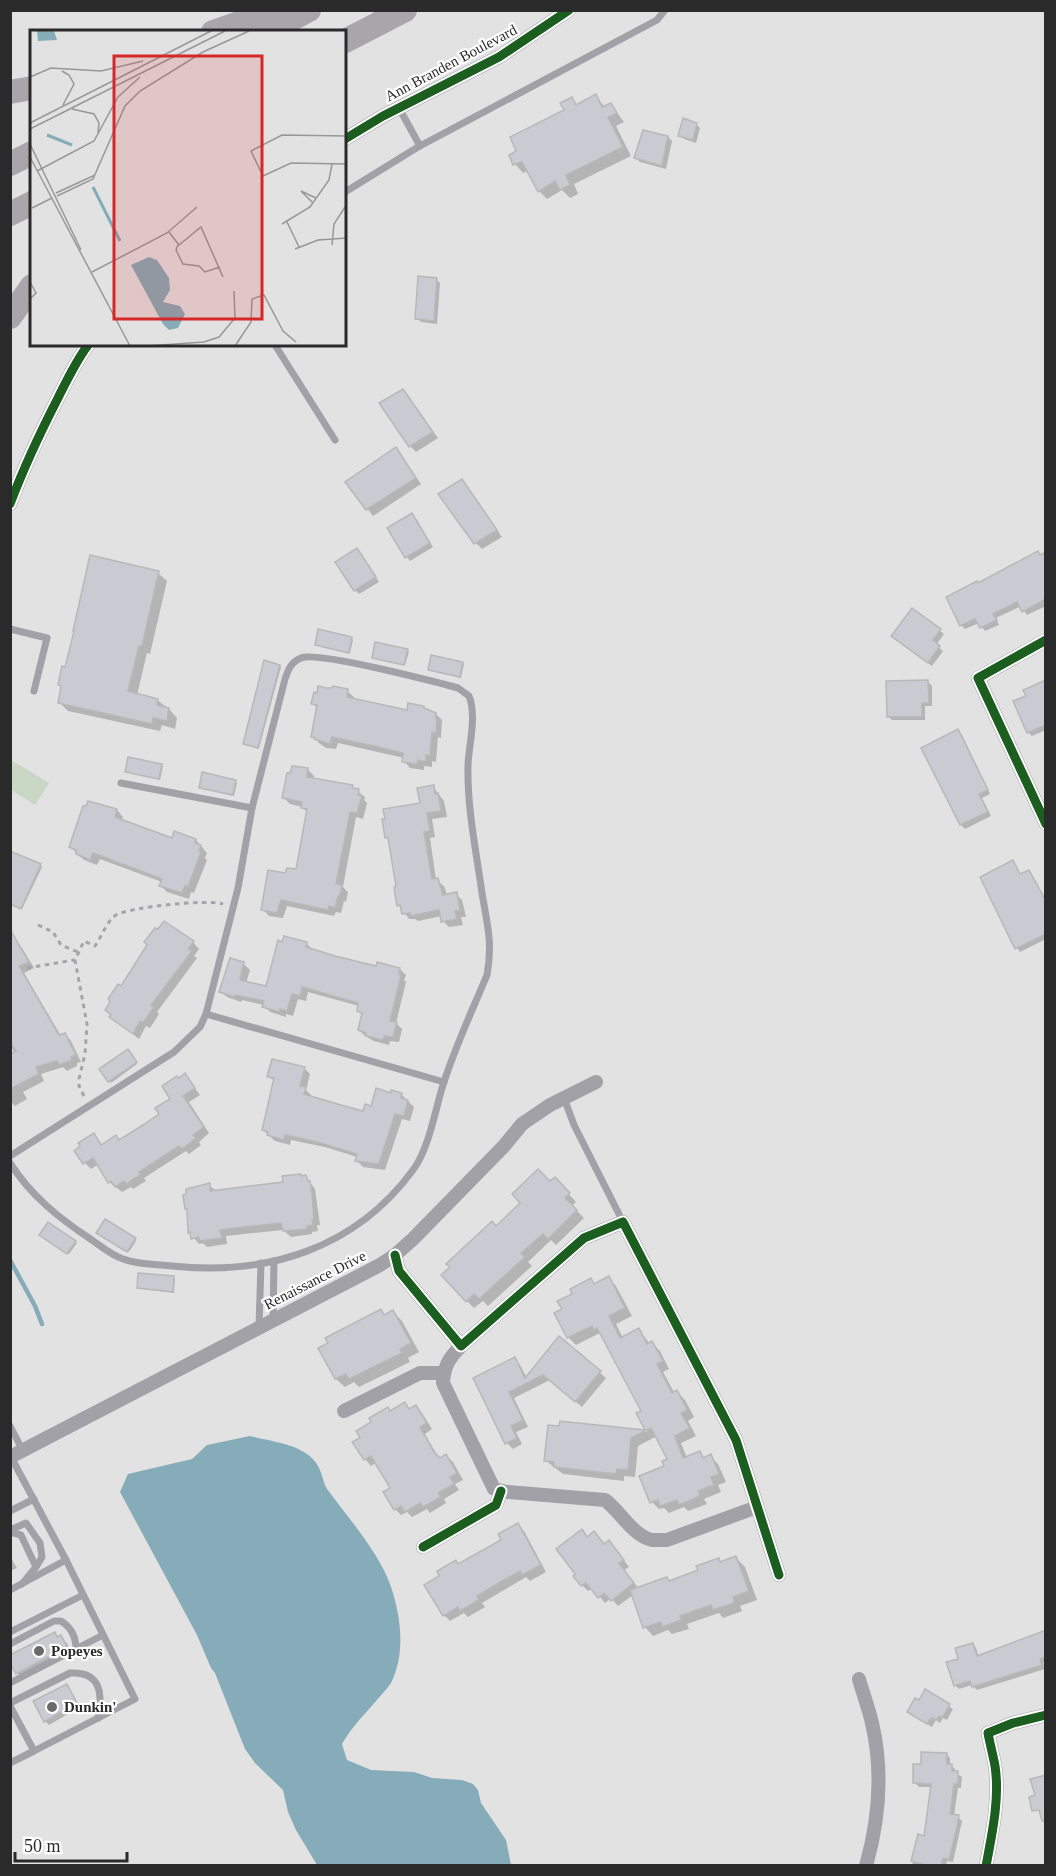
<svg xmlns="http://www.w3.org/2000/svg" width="1056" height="1876" font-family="'Times New Roman',serif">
  <rect width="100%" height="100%" fill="#e2e2e3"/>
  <!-- green -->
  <polygon fill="#c9d7c5" points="11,760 49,783 35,805 11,790"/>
  <!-- water -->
  <path fill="#85acb8" d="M250,1436C272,1442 306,1444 318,1466C322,1473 323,1482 327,1489C347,1516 379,1553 390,1584C401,1615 406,1653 391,1683C387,1689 381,1695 376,1701C364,1715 351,1728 342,1744L347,1760L371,1770L414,1772L432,1778L462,1780L473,1784L478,1790L481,1803L506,1840L511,1865H317L296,1830L288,1812L283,1790L255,1763L245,1749L215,1673L211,1668L197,1635L120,1492L128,1474L192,1459L207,1445Z"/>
  <!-- shadow -->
  <g fill="#0003">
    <polygon points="595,96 605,107 611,105 624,122 616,126 631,156 574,184 578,194 570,198 562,190 547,199 539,191 528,171 523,173 515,164 566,111 571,99 578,105"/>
    <polygon points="696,124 700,128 696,143 684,139 680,135"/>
    <polygon points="668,137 672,141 666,169 640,162 636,158"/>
    <polygon points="436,279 440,283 437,324 421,322 417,318"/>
    <polygon points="402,390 438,438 416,452 410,446"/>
    <polygon points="396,449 421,484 373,516 347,482"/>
    <polygon points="462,480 502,537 482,549 476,543"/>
    <polygon points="415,519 433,547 410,561 407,557"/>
    <polygon points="361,554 379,582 359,594 355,590"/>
    <polygon points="1046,554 1046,606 1027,615 1021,606 996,618 999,625 985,631 979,623 965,629 961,625 979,585"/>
    <polygon points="158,573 167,581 150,654 147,653 137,695 157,700 169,709 177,718 175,729 162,725 160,731 68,711 59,702 62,687 59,685 66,669"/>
    <polygon points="913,610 944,634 936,645 943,651 932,666 897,640"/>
    <polygon points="319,631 352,639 353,640 350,653 318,646 316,645"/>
    <polygon points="407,651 409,652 405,665 375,659"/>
    <polygon points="462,663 464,664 461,678 429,670"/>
    <polygon points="280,666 281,667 259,748 246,745"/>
    <polygon points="928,682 932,686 932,706 925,706 925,720 892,720 888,716"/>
    <polygon points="1046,682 1046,730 1032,736 1028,732 1028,697"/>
    <polygon points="347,691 354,697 353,700 408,711 427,711 436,714 442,720 441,738 438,737 436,762 432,761 432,767 424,766 424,770 410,768 404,761 404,758 338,743 336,749 326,748 319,743 313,736 318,709 313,704"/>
    <polygon points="958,731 962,735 990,794 982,798 991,816 965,829 961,825"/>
    <polygon points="161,765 163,766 160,780 126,771"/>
    <polygon points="308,770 314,776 313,780 352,787 365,797 364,800 367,803 363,819 356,817 343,887 348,892 346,902 344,901 341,913 336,912 334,916 287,906 283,918 269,916 263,909 286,875 297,871 307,812 302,807 290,804 284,798"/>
    <polygon points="235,781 237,783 234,796 200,787"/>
    <polygon points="433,787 444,801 447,817 432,819 435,837 430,838 436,880 444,886 447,895 456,894 462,900 466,917 461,917 463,925 449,927 443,921 442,916 418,921 415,919 409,919 399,905 398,887 391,842 386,837 422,804"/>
    <polygon points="117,810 123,817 121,821 173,839 196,840 202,847 207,853 205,858 207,860 194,893 191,892 189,899 167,892 161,886 162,882 100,859 97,865 84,860 70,847"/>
    <polygon points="11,853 42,867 22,909 13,905 10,910"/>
    <polygon points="1013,862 1021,875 1028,871 1032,875 1046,900 1046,939 1020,952 1017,948"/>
    <polygon points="16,941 22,948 34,968 24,973 61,1036 65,1034 71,1041 81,1062 77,1063 77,1066 67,1071 63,1067 41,1074 44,1081 23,1092 27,1099 15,1106 10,1101 10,1062 15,1053 10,1045 10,944"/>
    <polygon points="193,942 199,949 194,956 197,958 157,1012 159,1014 150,1028 146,1026 139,1039 111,1017 122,988"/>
    <polygon points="307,944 313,950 377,968 400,969 406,975 404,980 406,982 396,1023 402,1029 399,1042 390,1041 389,1045 374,1041 365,1036 359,1030 363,1015 359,1011 359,1006 308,992 306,1001 298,999 293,1016 286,1014 286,1017 270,1012 264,1005 242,1000 241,1002 227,997 221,992 244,964 250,970 246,983 267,988"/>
    <polygon points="129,1052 137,1064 111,1083 101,1069"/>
    <polygon points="304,1068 310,1074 306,1090 311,1095 311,1098 364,1113 392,1095 401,1094 414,1107 410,1121 402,1119 385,1170 363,1167 357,1161 357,1157 325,1147 291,1140 290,1145 275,1141 263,1130 275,1082 269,1076"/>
    <polygon points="185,1075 200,1095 189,1102 209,1133 199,1142 201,1145 189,1154 186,1151 144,1178 146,1181 133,1189 131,1187 122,1192 109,1182 99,1164 91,1169 85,1163 76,1151 94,1135 103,1146 116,1137 120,1141 161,1114 173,1099 179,1080"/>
    <polygon points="302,1177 306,1177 315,1189 320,1225 317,1225 318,1231 312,1232 312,1234 291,1237 283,1230 226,1236 227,1244 207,1247 203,1243 199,1244 189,1232 188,1210 187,1209 209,1185 216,1191 285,1183"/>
    <polygon points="555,1179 576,1202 572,1206 584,1218 556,1245 551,1240 528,1262 532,1266 488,1306 483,1301 474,1308 467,1301 496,1227"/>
    <polygon points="49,1224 77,1243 69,1254 42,1236"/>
    <polygon points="100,1234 135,1239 136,1241 129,1252"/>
    <polygon points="174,1278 175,1279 174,1293 138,1288"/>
    <polygon points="609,1278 616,1286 632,1316 616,1324 623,1338 639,1330 650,1344 652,1343 660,1351 669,1369 663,1372 675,1394 677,1392 685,1400 694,1417 688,1421 696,1436 681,1443 687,1458 699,1453 705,1458 710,1456 718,1464 726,1482 718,1485 721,1492 704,1499 707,1504 688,1511 684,1507 669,1513 664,1508 659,1509 652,1502 669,1459 657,1436 638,1446 635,1477 624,1476 624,1481 563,1474 545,1460 561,1423 647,1432 638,1414 643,1411 600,1333 576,1345 568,1337 564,1310 574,1294 591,1280 596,1285"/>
    <polygon points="381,1311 386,1316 393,1312 402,1321 419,1352 408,1358 410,1362 359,1387 354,1382 345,1387 336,1379 320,1349"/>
    <polygon points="560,1338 606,1378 582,1407 550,1380 514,1398 528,1427 516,1432 522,1444 513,1449 507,1443 475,1378 514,1359 520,1365 527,1378"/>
    <polygon points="405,1404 411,1410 416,1406 422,1413 432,1429 425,1434 440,1460 446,1456 453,1462 463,1480 455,1484 459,1490 444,1499 446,1503 430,1513 427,1509 412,1517 407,1512 401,1515 395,1509 392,1488 377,1462 371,1466 365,1459 362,1438 391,1412"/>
    <polygon points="517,1525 524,1531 546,1572 530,1581 526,1577 482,1603 485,1607 468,1617 464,1613 450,1621 444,1615 459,1566 503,1540"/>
    <polygon points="582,1531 588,1538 594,1533 605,1545 615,1548 629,1567 624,1570 639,1589 670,1582 700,1571 719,1559 722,1563 736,1558 745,1567 757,1600 740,1606 742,1611 723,1618 719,1613 687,1624 689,1629 672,1634 668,1630 653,1636 645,1627 633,1595 618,1606 611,1598 605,1603 592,1588 588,1591 582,1585"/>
    <polygon points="10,1556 17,1568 10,1571"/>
    <polygon points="1046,1632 1046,1662 1043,1663 1045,1669 977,1690 972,1685 959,1689 955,1685 960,1660 973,1644 976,1648 979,1657"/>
    <polygon points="55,1634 67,1643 72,1654 24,1679 17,1673"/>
    <polygon points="67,1686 80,1707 49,1725 45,1721"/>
    <polygon points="925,1691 953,1709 947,1720 943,1718 940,1723 936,1720 932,1727 909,1712 919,1702"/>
    <polygon points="946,1754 950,1758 950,1765 955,1769 955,1773 962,1777 961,1788 958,1788 954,1816 958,1817 962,1821 953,1862 947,1861 946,1866 912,1866 919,1836 926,1838 932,1787 919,1787 915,1783 922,1766"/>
  </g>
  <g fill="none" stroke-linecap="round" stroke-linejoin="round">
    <!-- stream -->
    <polyline stroke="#85acb8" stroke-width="4.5" points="10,1260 35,1306 42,1324"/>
  </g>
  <!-- building -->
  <g fill="#cacad2" stroke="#b8b8b9" stroke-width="1.5">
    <polygon points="596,94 602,107 611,103 617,113 608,117 623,147 566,175 570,185 560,190 555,181 538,192 522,162 513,165 509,155 516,151 510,137 564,110 560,103 572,97 576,105"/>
    <polygon points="683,118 697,123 693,140 678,136"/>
    <polygon points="643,130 668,136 662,166 634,158"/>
    <polygon points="418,276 437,278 434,321 415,319"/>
    <polygon points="403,389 433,432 409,447 379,403"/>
    <polygon points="396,447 416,478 366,510 345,482"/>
    <polygon points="462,479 497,530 474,544 438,494"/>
    <polygon points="412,513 430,543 405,558 387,528"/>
    <polygon points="357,548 376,577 354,591 335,562"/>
    <polygon points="1038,551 1040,555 1046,552 1046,599 1022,612 1017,602 993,614 997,620 980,628 975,619 960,626 946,597 977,581 978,583"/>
    <polygon points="90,555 159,571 142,646 139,646 128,691 158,699 157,705 169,708 167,721 153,718 152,724 58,703 61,686 58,685 62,666 65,667 74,631 73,631"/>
    <polygon points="912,608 941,629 933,640 940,646 928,663 891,636"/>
    <polygon points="318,629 352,637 349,653 315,645"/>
    <polygon points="375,642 408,649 404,665 372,658"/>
    <polygon points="431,655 463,662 460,677 428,670"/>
    <polygon points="264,660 280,665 258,748 243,744"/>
    <polygon points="928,680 929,703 922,703 922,717 887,717 886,681"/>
    <polygon points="1046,680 1046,725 1027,733 1013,701 1026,696 1023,690"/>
    <polygon points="318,686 326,688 332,688 333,686 348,689 347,697 407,710 408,703 424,706 424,708 436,713 436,719 437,720 436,733 432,732 430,756 426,755 426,762 418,760 417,764 402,762 403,753 374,746 332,737 330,744 314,739 314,737 311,737 317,705 311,704 314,692 317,693"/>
    <polygon points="958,729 988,790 979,794 988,812 960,825 921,748"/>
    <polygon points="128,757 162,764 159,779 125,772"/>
    <polygon points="292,766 308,768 307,777 353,785 352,788 359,789 358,795 362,796 357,813 350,812 336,884 342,885 340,896 338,896 335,908 329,906 328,910 281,900 277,913 261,910 268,870 285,873 287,868 296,869 307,809 301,808 302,802 282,798 287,773 290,773"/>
    <polygon points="202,772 236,780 233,795 199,788"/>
    <polygon points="434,785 435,794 438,793 441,811 427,813 430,831 424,832 432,879 438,878 443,895 457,892 460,911 455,911 457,919 441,922 439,910 410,916 410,913 402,914 400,905 397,906 395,895 394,887 396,886 388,838 385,838 382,819 385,819 383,809 420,803 417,788"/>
    <polygon points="88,801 117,809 115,817 172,838 174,831 196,839 195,843 201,845 199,851 201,852 188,887 185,886 182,893 159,886 162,879 93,853 90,860 76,854 76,850 69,847 83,806 86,806"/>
    <polygon points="10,851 41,864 21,909 10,904"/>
    <polygon points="1013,860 1020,874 1029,870 1046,901 1046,934 1015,949 980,877"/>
    <polygon points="164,921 194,941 188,949 192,951 151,1005 154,1007 143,1023 140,1021 133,1034 109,1017 111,1015 105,1010 110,1002 108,999 118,984 121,986 147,945 144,942 155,928 158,929"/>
    <polygon points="10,929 29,962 19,966 59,1035 65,1033 76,1055 71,1057 72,1060 59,1065 57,1061 36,1067 39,1074 10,1089 10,1054 16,1051 10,1043"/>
    <polygon points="284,936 307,942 306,947 335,956 376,966 377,962 400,968 399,974 401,975 390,1021 397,1022 393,1037 384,1036 383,1040 366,1036 366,1033 358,1030 362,1013 357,1011 358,1003 302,987 300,996 292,994 287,1011 280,1009 280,1012 262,1007 264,1001 236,995 235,997 219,992 230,958 244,962 240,980 266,986 278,940 282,942"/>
    <polygon points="128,1049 137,1062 108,1082 99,1069"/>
    <polygon points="272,1059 305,1067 300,1086 306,1087 304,1094 341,1105 363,1111 365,1104 371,1106 376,1088 391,1093 391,1090 402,1093 401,1098 408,1100 404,1116 395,1114 379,1164 355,1161 357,1154 317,1142 285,1135 284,1140 267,1135 268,1132 262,1130 274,1078 267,1077"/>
    <polygon points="185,1073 195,1088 183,1096 204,1127 193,1135 196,1138 182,1149 179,1146 139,1172 141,1174 126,1184 124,1181 115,1187 111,1181 108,1183 93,1158 83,1164 74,1151 80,1146 78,1143 94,1133 101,1145 116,1135 119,1140 143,1125 159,1114 155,1108 170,1099 162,1086 177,1076 179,1078"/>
    <polygon points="538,1169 550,1181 555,1177 570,1193 565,1198 577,1210 548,1239 543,1234 521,1253 525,1257 479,1299 474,1294 466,1302 441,1275 450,1267 446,1264 492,1221 496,1226 520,1203 512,1194"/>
    <polygon points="301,1174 301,1176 306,1175 308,1181 310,1181 312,1194 314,1220 312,1220 313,1225 307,1226 307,1229 283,1231 281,1223 220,1230 222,1238 199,1241 199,1237 191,1239 190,1232 188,1233 187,1209 185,1209 183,1195 186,1194 186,1189 210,1183 210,1191 283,1182 282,1176"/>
    <polygon points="105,1219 136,1238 127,1252 96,1233"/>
    <polygon points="48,1222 76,1241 67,1254 39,1235"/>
    <polygon points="138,1273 174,1276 173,1292 137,1288"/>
    <polygon points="609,1276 625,1308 609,1316 620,1338 639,1328 647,1344 652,1341 663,1361 657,1364 672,1393 677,1390 687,1410 681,1413 690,1428 675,1436 683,1458 700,1451 703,1458 711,1454 719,1474 711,1477 714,1485 698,1491 700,1496 679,1505 677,1500 660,1506 658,1500 650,1503 639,1476 664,1466 662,1461 667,1459 651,1428 631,1438 628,1470 617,1469 616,1474 554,1467 554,1462 544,1461 548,1425 559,1426 560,1421 645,1430 636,1413 641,1411 597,1328 594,1330 592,1326 567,1338 554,1313 562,1309 557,1301 572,1294 570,1289 591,1278 594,1284"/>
    <polygon points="381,1309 384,1315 393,1310 411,1343 400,1349 402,1353 349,1379 346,1374 335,1379 318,1348 328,1343 325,1338"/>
    <polygon points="559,1336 601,1371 575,1402 543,1375 509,1392 523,1420 511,1426 517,1438 505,1444 473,1378 515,1357 525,1378"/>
    <polygon points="405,1402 409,1409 416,1405 427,1423 420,1427 434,1452 440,1458 446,1454 457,1473 450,1477 454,1484 438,1493 441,1497 423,1507 420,1503 405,1512 401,1506 394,1510 383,1492 390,1488 371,1456 364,1460 352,1442 360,1438 356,1431 371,1422 369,1418 388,1407 390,1411"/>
    <polygon points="518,1523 541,1565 522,1575 520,1571 492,1587 477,1596 479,1600 460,1611 458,1607 443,1616 424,1585 439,1576 437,1571 456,1560 458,1564 501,1540 498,1534"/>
    <polygon points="582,1529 587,1537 594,1531 604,1544 609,1540 624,1560 619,1563 634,1583 611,1601 604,1593 598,1598 586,1583 581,1586 573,1576 575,1574 556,1549"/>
    <polygon points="736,1556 749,1591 733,1597 734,1603 713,1610 711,1605 680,1616 681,1620 662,1627 661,1622 643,1628 630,1590 667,1577 669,1581 698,1570 696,1566 719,1558 720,1562"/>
    <polygon points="1046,1630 1046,1657 1040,1659 1042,1665 972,1687 970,1681 954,1686 946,1662 958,1659 955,1648 973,1643 977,1656"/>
    <polygon points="55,1632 57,1637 61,1635 67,1647 16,1674 10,1663 10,1655"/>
    <polygon points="67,1684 77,1703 44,1722 33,1701"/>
    <polygon points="925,1689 950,1704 942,1718 939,1716 936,1720 931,1718 927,1724 907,1712 915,1698 919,1700"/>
    <polygon points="921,1752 947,1753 947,1764 952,1764 952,1771 958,1771 958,1784 954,1784 950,1814 959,1815 957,1827 949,1859 943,1858 941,1866 929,1866 911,1861 918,1834 924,1836 931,1784 913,1783 913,1764 921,1764"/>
    <polygon points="1046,1775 1046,1821 1042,1821 1039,1810 1032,1811 1029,1797 1035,1795 1030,1779"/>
  </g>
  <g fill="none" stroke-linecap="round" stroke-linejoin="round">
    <!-- path -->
    <g stroke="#a5a4a8" stroke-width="3" stroke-dasharray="4.5 4.5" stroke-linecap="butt">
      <polyline points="38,925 53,932 61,945 78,952"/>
      <polyline points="27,968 75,960"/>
      <path d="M84,1096L79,1086V1079L85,1054L87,1024L75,960L84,941L95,946C102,936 106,922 116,915C130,907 207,899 223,904"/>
    </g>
    <!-- service -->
    <g stroke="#a2a1a7" stroke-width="7">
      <polyline points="399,108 420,146"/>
      <polyline points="345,192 418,147 657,20 665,10"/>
      <polyline points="275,345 335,440"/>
      <polyline points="10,629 47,638 34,691"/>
      <polyline points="121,783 252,808"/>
      <polyline points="206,1014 444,1082"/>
      <polyline points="564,1098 574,1125 623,1222"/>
      <path d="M10,1156L174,1052L200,1027L206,1014L238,888L252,808L285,679C288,670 291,662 301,658C317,651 423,679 447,685L458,688L469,696C477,717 469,743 468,765C467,808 476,850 482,893C487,924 493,942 487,975C472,1011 455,1047 443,1085C435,1110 429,1149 413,1170C355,1249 267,1276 172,1266C156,1264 138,1265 123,1259C111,1255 102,1247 92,1240C60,1219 31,1196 10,1163"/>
      <polyline points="273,1320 274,1261"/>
      <polyline points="259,1327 261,1263"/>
      <polyline points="10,1426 23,1451"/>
      <polyline points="11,1457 66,1560 135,1699 34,1751"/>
      <polyline points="10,1511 34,1499"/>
      <polyline points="10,1530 26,1523 40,1543 42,1557 36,1567"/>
      <polyline points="10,1532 21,1535 36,1567 22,1584"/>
      <polyline points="10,1590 66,1560"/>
      <polyline points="10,1632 83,1595"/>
      <path d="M10,1644L54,1621H61C72,1628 76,1637 76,1649"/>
      <polyline points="10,1683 103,1635"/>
      <path d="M10,1703L70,1673C101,1671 103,1694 98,1718"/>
      <polyline points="10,1706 34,1751 10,1763"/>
    </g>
    <!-- minor -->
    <g stroke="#a2a1a7" stroke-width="14">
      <polyline points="345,139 383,116 499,57 569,10"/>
      <path d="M10,504C24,467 40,433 58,398C67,380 76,361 88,345"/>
      <polyline points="1046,640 978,678 1046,824"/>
      <polyline points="395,1255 399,1271 461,1346 584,1238 623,1222 736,1440 779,1575"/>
      <path d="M461,1346C449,1358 444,1366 443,1383L494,1489L507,1492L605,1500C620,1511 633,1536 652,1540C656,1540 662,1540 667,1540L757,1507"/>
      <polyline points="344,1411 420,1373 443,1373"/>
      <polyline points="10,1457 380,1265 395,1255 413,1239 504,1146 522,1124 550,1105 596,1082"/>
      <polyline points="423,1547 496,1505 501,1491"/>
      <path d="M859,1679C863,1694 869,1709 872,1723C883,1770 879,1820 866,1866"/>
      <path d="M986,1866C992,1834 1000,1798 995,1766C993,1755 990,1744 988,1733L1013,1723L1046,1715"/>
    </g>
    <!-- trunk -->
    <g stroke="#a8a6ab" stroke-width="24">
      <polyline points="213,32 277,10"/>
      <polyline points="268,32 309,10"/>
      <polyline points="345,41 405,10"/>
      <polyline points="10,92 32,88"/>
      <polyline points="10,164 32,153"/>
      <polyline points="10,214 32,203"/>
      <polyline points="10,317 32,286"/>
    </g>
    <defs>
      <g id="cycleway">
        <polyline points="345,139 383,116 499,57 569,10"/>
        <path d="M10,504C24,467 40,433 58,398C67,380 76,361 88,345"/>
        <polyline points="1046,640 978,678 1046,824"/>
        <polyline points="395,1255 399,1271 461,1346 584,1238 623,1222 736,1440 779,1575"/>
        <polyline points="423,1547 496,1505 501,1491"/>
        <path d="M986,1866C992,1834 1000,1798 995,1766C993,1755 990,1744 988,1733L1013,1723L1046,1715"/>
      </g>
    </defs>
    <!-- cycleway casing -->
    <use href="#cycleway" stroke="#fff" stroke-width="13"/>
    <!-- cycleway -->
    <use href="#cycleway" stroke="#1b5e20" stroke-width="9"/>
  </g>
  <!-- markers -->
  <g fill="#6a6a6b" stroke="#fff" stroke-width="2">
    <circle cx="39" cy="1651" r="6"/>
    <circle cx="52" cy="1707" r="6"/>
  </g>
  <g text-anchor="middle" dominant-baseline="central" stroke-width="4.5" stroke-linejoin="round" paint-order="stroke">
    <!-- street labels -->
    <g font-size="15" fill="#2a2a2b" stroke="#fff">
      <text transform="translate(451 63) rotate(-28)">Ann Branden Boulevard</text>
      <text transform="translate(315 1280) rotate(-27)">Renaissance Drive</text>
    </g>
    <!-- poi labels -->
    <g font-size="15" font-weight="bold" fill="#2a2a2b" stroke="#fff" text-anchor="start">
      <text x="51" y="1651">Popeyes</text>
      <text x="64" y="1707">Dunkin'</text>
    </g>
  </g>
  <!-- overview -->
  <g transform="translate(30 30)">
    <rect width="316" height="316" fill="#e2e2e3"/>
    <path d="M7,1H24L27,10L8,11ZM119,227L127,230L139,248L140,260L133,272L150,276L155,284L148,298L139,300L133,294L101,235Z" fill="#85acb8"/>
    <path fill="none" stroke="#85acb8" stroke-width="3" d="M17,105L42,115M63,157L90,211"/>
    <path fill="none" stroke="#989899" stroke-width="1.5" d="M32,41L39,45L44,54L33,75M0,47L21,38L71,41L113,31M42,79L64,84L69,93L68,103M0,93L181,1M0,99L195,1M317,106L252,105L221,121L233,146L261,133L317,134M0,114L51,220M0,127L100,316M7,141L64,111L88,67L110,47M26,163L65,145M27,166L63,149L95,76L110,61L173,22L219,1M283,173L271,161L286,168M2,178L22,168M257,192L269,217M252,194L280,177L299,150L302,134M139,202L149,215L171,197L193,247M148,215L146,220L153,234L169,236L175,242L190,237M302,215L304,194L317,174M265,219L288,210L317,208M62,242L137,203L167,177M0,252L6,263L0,269M117,316L174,312L189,307L205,288L204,261M205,316L221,292L222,269L234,265L253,301L266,312"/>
    <path fill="#d62828" fill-opacity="0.15" stroke="#d62828" stroke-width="3" d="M84,26H232V289H84Z"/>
    <rect width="316" height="316" fill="none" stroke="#2a2a2b" stroke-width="3"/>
  </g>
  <!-- border -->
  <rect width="1056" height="1876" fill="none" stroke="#2a2a2b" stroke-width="24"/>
  <!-- scale -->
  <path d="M15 1852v9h112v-9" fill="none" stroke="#2a2a2b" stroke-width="3"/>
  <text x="24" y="1852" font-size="18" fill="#2a2a2b" stroke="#ffffff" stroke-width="4.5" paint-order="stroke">50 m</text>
</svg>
